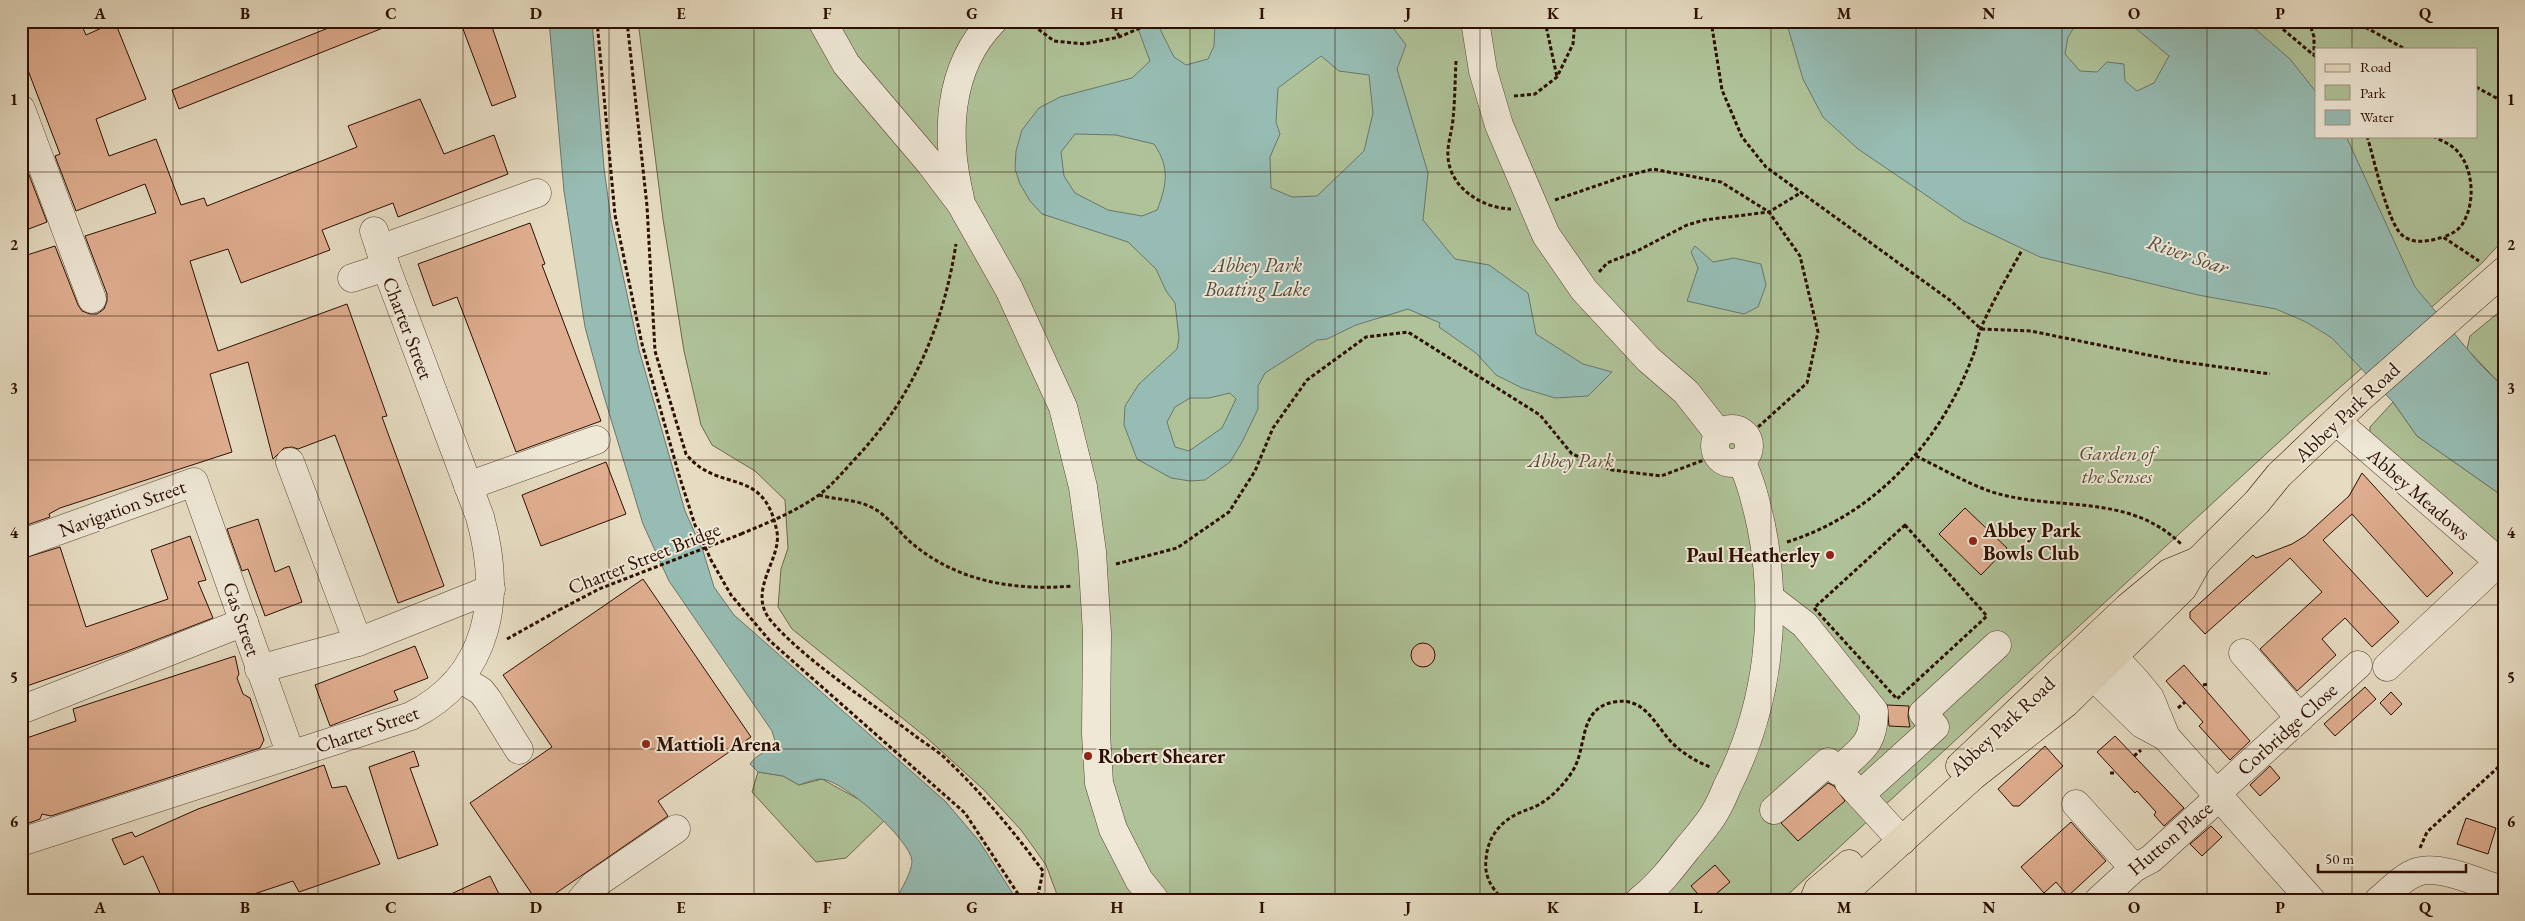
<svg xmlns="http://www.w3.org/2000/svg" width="2525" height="921" font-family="'EB Garamond',serif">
  <rect width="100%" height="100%" fill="#e6dcc2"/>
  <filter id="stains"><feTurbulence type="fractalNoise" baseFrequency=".004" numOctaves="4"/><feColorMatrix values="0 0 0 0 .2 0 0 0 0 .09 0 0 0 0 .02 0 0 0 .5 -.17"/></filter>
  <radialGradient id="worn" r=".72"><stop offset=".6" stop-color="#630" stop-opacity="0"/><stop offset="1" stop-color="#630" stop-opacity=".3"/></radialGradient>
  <!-- green -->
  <g fill="#afc298" stroke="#6e684c" fill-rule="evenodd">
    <path d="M638,21H2504V239L2482,263L2305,418L1782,900H1059L1046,865L1021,830L983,789L927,738L792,629L778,607L781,569L788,548L785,500L755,471L712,445L701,425L684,351L663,219ZM2316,49H2476V136H2316Z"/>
    <polygon points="2504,308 2504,388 2467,349 2470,336"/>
    <polygon points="2393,402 2417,436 2504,497 2504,550 2370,436 2370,427"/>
    <polygon points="758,772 783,776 799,785 822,779 860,800 885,820 846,858 816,862 752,792"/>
  </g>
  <!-- water -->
  <g fill="#96bcb3" stroke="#6c766c" fill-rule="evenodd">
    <path d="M549,21H592L604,168L611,220L639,350L685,511L703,551L714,587L734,615L946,802L979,841L1017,900H896C901,889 912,872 912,861C911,840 842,779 821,779C814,779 805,783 799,785L783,776L758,772L750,764C757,753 769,753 775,741L772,731L669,581L643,524L603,393L585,327L564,191Z"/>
    <path d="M1149,21H1156L1174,57L1186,65L1208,59L1214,46L1215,21H1388L1406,45L1397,69L1428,173L1423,220L1455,259L1489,265L1528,293L1536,334L1583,364L1612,372L1588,396L1555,398L1522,388L1496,375L1476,353L1439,327L1440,323L1408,309L1356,325L1327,339L1317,340L1265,373L1258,386V409L1242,442L1230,462L1205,480L1190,481L1171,478L1137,459L1124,425L1125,406L1139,384L1177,349L1179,338L1175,303L1166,291L1156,269L1128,242L1042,214L1030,201L1020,184L1015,169L1016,151L1022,130L1039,108L1060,97L1132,78L1150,61L1137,26ZM1321,56L1339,71L1369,75L1373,113L1364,151L1317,196L1292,197L1271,188L1270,157L1280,134L1276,122L1278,88ZM1075,134L1116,135L1154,144C1170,167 1167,185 1157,210L1142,216L1108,210L1075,193L1064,176L1061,152ZM1230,393L1236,399L1222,428L1189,451L1175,447L1167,422L1175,407L1190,398H1209Z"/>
    <polygon points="1786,21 2078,21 2068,37 2065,54 2080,71 2097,72 2107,62 2124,64 2125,81 2137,91 2154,83 2169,56 2127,21 2246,21 2290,59 2316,92 2316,136 2346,136 2415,287 2479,363 2504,388 2504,497 2417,436 2393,402 2332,338 2306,322 2276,309 2198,295 2040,257 1964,221 1858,149 1823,117 1803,79"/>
    <polygon points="1695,246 1713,262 1734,258 1761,264 1766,285 1758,307 1744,314 1687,301 1698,268 1691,252"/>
  </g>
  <!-- building -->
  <g fill="#dfae90" stroke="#2d0e01">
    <polygon points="21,21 80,21 86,35 115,22 146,99 96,119 109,156 156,139 181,205 204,198 207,206 357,147 348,126 420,99 444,154 494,135 508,174 398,217 393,203 322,230 330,250 241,283 228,249 190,261 218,351 347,304 387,416 382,417 444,586 398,603 335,435 298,449 292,447 284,448 273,459 248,362 210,374 232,452 60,508 49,514 50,517 21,527 21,257 55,246 78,305 82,311 90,314 97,314 104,309 107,301 107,294 85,236 156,213 145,184 76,211 55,156 60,154 21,52"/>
    <polygon points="346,21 398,22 179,109 172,90"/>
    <polygon points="460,21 490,21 516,97 492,106"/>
    <polygon points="26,167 47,222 21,232 21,169"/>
    <polygon points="530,223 545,264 542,265 601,421 516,452 457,297 433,306 418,264"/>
    <polygon points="606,462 626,514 541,546 522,495"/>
    <polygon points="2362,473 2453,573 2427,597 2352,514 2323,540 2399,622 2372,647 2345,618 2322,639 2336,655 2297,691 2260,649 2322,592 2290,558 2205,634 2190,618 2190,612 2253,555 2256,558 2292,544 2305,536 2349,496"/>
    <polygon points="1965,508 2007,548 1981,575 1939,534"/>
    <polygon points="258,519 275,572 289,566 302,602 265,616 248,569 242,571 227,529"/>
    <polygon points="190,536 206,580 198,582 213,618 125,652 21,688 21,559 60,547 86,627 168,599 151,550"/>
    <polygon points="643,579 751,737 658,801 668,816 546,900 536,900 470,803 552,747 503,675"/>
    <circle cx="1423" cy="655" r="12"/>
    <polygon points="415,646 428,678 394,691 398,700 330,726 315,685"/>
    <polygon points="235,656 239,674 237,678 243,694 250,698 264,740 260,748 51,816 42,814 40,819 21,826 21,740 76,721 73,709"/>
    <polygon points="2184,665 2250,741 2230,760 2199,726 2203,722 2166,681"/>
    <polygon points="2365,687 2376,699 2335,736 2324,724"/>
    <polygon points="2391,692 2402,704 2391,715 2380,703"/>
    <polygon points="1887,705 1909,706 1908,716 1910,727 1889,726"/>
    <polygon points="2115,736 2184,808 2164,826 2154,815 2156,812 2137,791 2135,793 2097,752"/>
    <polygon points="2045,746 2063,766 2019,806 2013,806 1998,789"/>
    <polygon points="414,751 419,766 410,768 438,845 398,859 369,767"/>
    <polygon points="324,765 332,788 346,786 380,864 299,892 293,881 236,900 163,900 143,856 124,865 112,839 132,832 135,837 198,809"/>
    <polygon points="2270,766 2280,778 2260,796 2250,785"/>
    <polygon points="1828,783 1834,786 1845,801 1798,841 1781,823"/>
    <polygon points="2466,818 2496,828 2488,854 2457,844"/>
    <polygon points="2071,822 2106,861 2068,896 2056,882 2044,893 2021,867"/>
    <polygon points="2211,826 2222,837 2202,856 2190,844"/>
    <polygon points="1715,865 1730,882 1709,900 1703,900 1691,886"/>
    <polygon points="490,876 502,900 438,900"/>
  </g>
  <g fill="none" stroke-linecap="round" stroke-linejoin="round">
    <defs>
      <g id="minor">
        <polyline points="822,21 846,64 930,163 961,204 1009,289 1063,407 1083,487 1092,552 1097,633 1096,734 1099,783 1113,829 1139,880 1155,900"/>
        <polyline points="1475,21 1483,71 1499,125 1546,235 1584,290 1648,359 1686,392 1719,434"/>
        <polyline points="21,109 92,299"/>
        <path d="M960,198C945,137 947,68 993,21"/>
        <polyline points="380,249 537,193"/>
        <polyline points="352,278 386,267"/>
        <polyline points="2336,421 2504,566"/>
        <circle cx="1732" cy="446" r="17"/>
        <polyline points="290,462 358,642"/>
        <polyline points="468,486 596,440"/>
        <polyline points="21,544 194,482 291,755"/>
        <path d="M1770,598L1805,625L1874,711C1874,745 1861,749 1838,771L1828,762L1774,810"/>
        <polyline points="2091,649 2114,657 2136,681 2150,698 2166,737 2311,900"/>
        <polyline points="2243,653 2300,718"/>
        <polyline points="2088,654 2093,676 2142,724 2166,737"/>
        <polyline points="2387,667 2499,562"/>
        <polyline points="259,669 358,642 491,589"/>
        <polyline points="461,679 481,691 488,700 519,750"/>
        <polyline points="21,710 244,622"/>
        <polyline points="1849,783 1902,841"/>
        <polyline points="2216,794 2358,665"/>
        <polyline points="1860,795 1935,727 1923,713 1997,645"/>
        <polyline points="2076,804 2134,868"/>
        <path d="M21,842L411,716C491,676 502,596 480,517L386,267L374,231"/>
        <polyline points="581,900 594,885 676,829"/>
        <path d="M1640,900C1658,886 1672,868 1686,850C1695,839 1704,829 1712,817C1718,808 1723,797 1727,787C1768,707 1779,613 1761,525C1756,503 1751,481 1741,461"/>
        <polyline points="2099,900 2134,868 2151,859 2219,797"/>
        <path d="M2379,900C2391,890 2403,877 2417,872C2439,864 2482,884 2504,891"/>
      </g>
      <g id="major">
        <polyline points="1960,766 2128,607 2169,573 2198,561"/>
        <polyline points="1814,900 1818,890 1849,864"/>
        <polyline points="1836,900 1973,776 2066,703 2183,588 2198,561 2257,502 2279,475 2360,398 2504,271"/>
      </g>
    </defs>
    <!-- minor casing -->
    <use href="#minor" stroke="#5b4231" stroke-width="29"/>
    <!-- major casing -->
    <use href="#major" stroke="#2d0e01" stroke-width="29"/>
    <!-- path -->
    <g stroke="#2d0e01" stroke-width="3" stroke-dasharray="4 2.5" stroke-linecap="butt">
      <polyline points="597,21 615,215 642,344 679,475 695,525 711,560 731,595 770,641 965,813 1022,900"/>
      <path d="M627,21L647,206L655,351L686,454C719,495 764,464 777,532C782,560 745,592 772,622C808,663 869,701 914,735C924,743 937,750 947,760C982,793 1014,832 1043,871L1037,900"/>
      <polyline points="1112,21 1119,36"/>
      <polyline points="1545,21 1557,77"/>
      <polyline points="1711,21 1722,90 1742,137 1766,167 1951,301 1981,329 2031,331 2177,361 2270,374"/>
      <polyline points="2273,21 2316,57"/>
      <polyline points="2309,21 2314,37 2314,54"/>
      <polyline points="2354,21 2405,49"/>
      <polyline points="1014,22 1034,26 1054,41 1084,44 1119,37 1157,21"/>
      <path d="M1456,61C1455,80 1455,100 1453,119C1452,132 1447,144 1448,157C1450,188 1482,208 1511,209"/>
      <polyline points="2476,87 2504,102"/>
      <polyline points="1514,96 1535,94 1557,77 1573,44 1575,21"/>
      <path d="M2367,136C2374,158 2387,222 2402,235C2413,245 2431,241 2443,237L2479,261"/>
      <path d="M2433,136C2440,140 2448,143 2454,148C2473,164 2476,200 2464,221C2460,230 2452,234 2443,237"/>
      <polyline points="1555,200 1622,177 1653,169 1721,182 1769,212 1800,256 1818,332 1807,383 1747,437"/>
      <polyline points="1599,272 1607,263 1637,251 1687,225 1704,220 1769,212 1802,192"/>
      <path d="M1916,456C1941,468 1966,483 1992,492C2056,512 2128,492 2181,544"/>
      <path d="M819,495C836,500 855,499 871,507C888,515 899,533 914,545C959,582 1016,591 1072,586"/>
      <polygon points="1905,525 1987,616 1897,699 1814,608"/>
      <path d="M741,534C767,523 795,512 819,495C832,485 843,472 854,460C912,399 943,327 956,244"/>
      <path d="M1787,542C1877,514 1944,438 1975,350C1977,343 1978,335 1981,328C1992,302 2008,276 2022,250"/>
      <polyline points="1116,564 1177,548 1229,512 1255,471 1273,428 1307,380 1366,337 1408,332 1540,415 1572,454 1612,470 1661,476 1712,457"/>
      <polyline points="507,639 559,610"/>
      <polyline points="2203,685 2209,684"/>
      <polyline points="2178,708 2185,702"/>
      <polyline points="2134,756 2141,750"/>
      <polyline points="2110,773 2116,773"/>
      <polyline points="2420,848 2427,832 2504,762"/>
      <path d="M1503,900C1492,888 1484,877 1486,860C1487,839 1499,822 1519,813C1526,810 1533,808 1540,804C1552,797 1564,784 1572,772C1588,748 1577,709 1614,702C1642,697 1652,719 1667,737C1678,751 1695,761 1710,767"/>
    </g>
    <!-- minor -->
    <use href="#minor" stroke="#efe8d7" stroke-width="28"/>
    <!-- major -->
    <use href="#major" stroke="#e6dcc2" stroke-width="28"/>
    <!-- path-bridge -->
    <polyline stroke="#2d0e01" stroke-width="3" stroke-dasharray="4 2.5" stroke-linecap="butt" points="559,610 599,589 741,534"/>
  </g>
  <!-- grid -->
  <path fill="none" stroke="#2d0e01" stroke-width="1" stroke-opacity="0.55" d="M173,21V900M318,21V900M463,21V900M609,21V900M754,21V900M899,21V900M1045,21V900M1190,21V900M1335,21V900M1480,21V900M1626,21V900M1771,21V900M1916,21V900M2062,21V900M2207,21V900M2352,21V49M2352,136V900M21,172H2504M21,316H2504M21,460H2504M21,605H2504M21,749H2504"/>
  <!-- markers -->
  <g fill="#8f2418" stroke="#efe8d7" stroke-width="2">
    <circle cx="1973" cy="541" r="5"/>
    <circle cx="1830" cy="555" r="5"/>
    <circle cx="646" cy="744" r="5"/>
    <circle cx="1088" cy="756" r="5"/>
  </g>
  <g text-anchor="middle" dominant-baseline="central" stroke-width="4" stroke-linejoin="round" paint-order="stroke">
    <!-- street labels -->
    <g font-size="20" fill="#2d0e01" stroke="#efe8d7">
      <text transform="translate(408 328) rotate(69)">Charter Street</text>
      <text transform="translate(2347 412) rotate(-43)">Abbey Park Road</text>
      <text transform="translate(2419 494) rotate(41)">Abbey Meadows</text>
      <text transform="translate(122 508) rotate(-20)">Navigation Street</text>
      <text transform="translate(644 558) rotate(-22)">Charter Street Bridge</text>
      <text transform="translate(242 619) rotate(71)">Gas Street</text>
      <text transform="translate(2002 726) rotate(-43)">Abbey Park Road</text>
      <text transform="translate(367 729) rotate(-19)">Charter Street</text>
      <text transform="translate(2287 729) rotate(-42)">Corbridge Close</text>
      <text transform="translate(2170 838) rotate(-40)">Hutton Place</text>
    </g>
    <!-- park labels -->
    <g font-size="20" font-style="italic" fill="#5a4d36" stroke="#efe8d7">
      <text x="2117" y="453">Garden of<tspan x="2117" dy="23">the Senses</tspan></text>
      <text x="1571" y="460">Abbey Park</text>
    </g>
    <!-- poi labels -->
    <g font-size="20" font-weight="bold" fill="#2d0e01" stroke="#efe8d7" text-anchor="start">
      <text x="1983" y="530">Abbey Park<tspan x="1983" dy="23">Bowls Club</tspan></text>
      <text x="1820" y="555" text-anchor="end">Paul Heatherley</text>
      <text x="656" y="744">Mattioli Arena</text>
      <text x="1098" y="756">Robert Shearer</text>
    </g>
    <!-- water labels -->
    <g font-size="21" font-style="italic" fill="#524b3f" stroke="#efe8d7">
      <text transform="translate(2188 254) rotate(19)">River Soar</text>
      <text x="1257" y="264">Abbey Park<tspan x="1257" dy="24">Boating Lake</tspan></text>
    </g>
  </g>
  <!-- margin -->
  <rect width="2525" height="921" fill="none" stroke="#e6dcc2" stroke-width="55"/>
  <!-- legend -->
  <rect x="2315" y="48" width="162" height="90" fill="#efe8d7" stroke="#a19181"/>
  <rect x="2325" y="64" width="25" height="8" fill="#e6dcc2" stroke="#a19181"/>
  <text x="2360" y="72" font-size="15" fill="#2d0e01">Road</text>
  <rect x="2325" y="85" width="25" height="15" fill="#afc298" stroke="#a19181"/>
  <text x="2360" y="98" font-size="15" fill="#2d0e01">Park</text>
  <rect x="2325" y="110" width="25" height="15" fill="#96bcb3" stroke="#a19181"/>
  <text x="2360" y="122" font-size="15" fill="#2d0e01">Water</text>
  <!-- scale -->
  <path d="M2318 864v8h148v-8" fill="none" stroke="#2d0e01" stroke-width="2.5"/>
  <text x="2325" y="864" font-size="15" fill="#2d0e01" stroke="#efe8d7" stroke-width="4" paint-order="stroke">50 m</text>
  <rect x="28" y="28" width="2470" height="866" fill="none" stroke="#2d0e01" stroke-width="2"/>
  <g font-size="16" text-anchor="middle" font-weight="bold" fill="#2d0e01">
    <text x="100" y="19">A</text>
    <text x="245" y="19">B</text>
    <text x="391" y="19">C</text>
    <text x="536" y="19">D</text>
    <text x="681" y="19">E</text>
    <text x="827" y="19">F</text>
    <text x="972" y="19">G</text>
    <text x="1117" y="19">H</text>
    <text x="1262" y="19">I</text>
    <text x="1408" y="19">J</text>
    <text x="1553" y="19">K</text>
    <text x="1698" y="19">L</text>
    <text x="1844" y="19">M</text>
    <text x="1989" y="19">N</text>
    <text x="2134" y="19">O</text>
    <text x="2280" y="19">P</text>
    <text x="2425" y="19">Q</text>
    <text x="14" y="105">1</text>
    <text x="2511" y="105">1</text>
    <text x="14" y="250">2</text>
    <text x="2511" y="250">2</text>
    <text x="14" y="394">3</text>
    <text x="2511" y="394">3</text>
    <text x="14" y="538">4</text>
    <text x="2511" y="538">4</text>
    <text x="14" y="683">5</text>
    <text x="2511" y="683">5</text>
    <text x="14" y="827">6</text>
    <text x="2511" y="827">6</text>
    <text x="100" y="913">A</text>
    <text x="245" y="913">B</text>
    <text x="391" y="913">C</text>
    <text x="536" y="913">D</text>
    <text x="681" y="913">E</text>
    <text x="827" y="913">F</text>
    <text x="972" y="913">G</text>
    <text x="1117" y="913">H</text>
    <text x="1262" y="913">I</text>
    <text x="1408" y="913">J</text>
    <text x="1553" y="913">K</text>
    <text x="1698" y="913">L</text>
    <text x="1844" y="913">M</text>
    <text x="1989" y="913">N</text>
    <text x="2134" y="913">O</text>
    <text x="2280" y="913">P</text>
    <text x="2425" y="913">Q</text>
  </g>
  <rect width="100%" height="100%" filter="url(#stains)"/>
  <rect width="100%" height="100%" fill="url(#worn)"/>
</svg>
